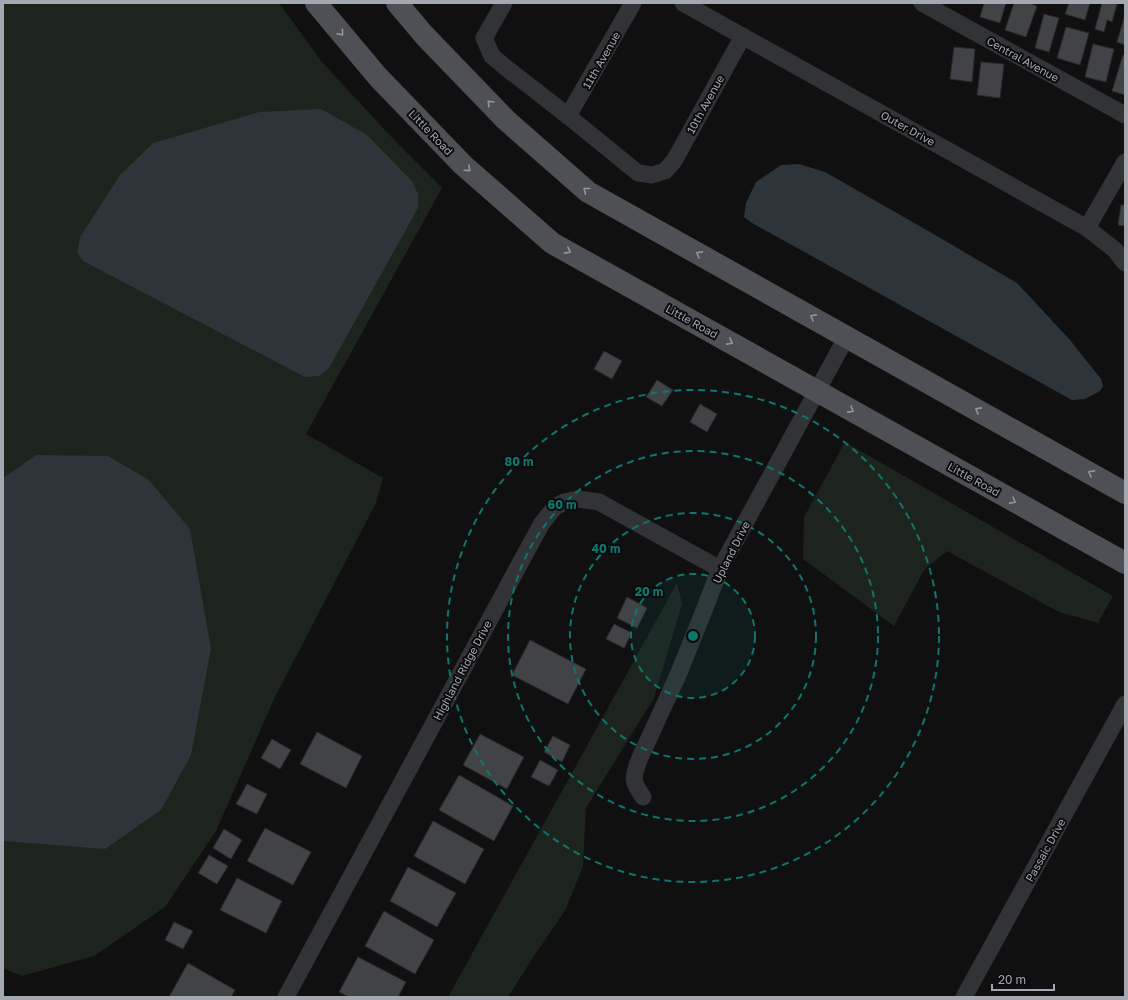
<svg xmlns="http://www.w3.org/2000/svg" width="1128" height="1000" font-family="'Golos Text',sans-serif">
  <rect width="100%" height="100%" fill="#101011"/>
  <!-- green -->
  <g fill="#1d231d">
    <polygon points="3,3 279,3 322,62 397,143 442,188 306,434 383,478 376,503 275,697 216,831 165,907 94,956 22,976 3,968"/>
    <polygon points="845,442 1113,596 1098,623 1059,612 947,551 924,570 894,626 803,559 804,517"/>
    <polygon points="677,583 682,604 654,698 586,808 583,866 566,909 532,959 508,997 448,997"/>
  </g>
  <!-- water -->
  <g fill="#2d353a">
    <polygon points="321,109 367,135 412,181 418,194 418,208 329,368 319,376 305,377 83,261 77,253 80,237 120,175 153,143 259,112"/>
    <polygon points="799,164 825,172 930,232 1017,283 1070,340 1101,379 1103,386 1100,391 1085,399 1072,400 752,223 744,217 746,203 756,182 781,165"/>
    <polygon points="36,455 108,456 149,480 190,529 211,649 191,755 161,810 105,849 3,841 3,478"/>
  </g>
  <!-- building -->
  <g fill="#424347" stroke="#2a2a2d">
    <polygon points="984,3 1006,3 1000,23 980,17"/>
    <polygon points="1014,3 1029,3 1037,6 1026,37 1005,30"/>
    <polygon points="1069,3 1090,3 1085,20 1065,14"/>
    <polygon points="1102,3 1117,4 1112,22 1107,20 1104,32 1095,29"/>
    <polygon points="1044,14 1059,18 1049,52 1035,48"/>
    <polygon points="1125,15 1125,45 1117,42"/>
    <polygon points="1066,27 1089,33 1080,65 1057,58"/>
    <polygon points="1093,44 1114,49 1106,82 1085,77"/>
    <polygon points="954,47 975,49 972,82 950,79"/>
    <polygon points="1123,55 1125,56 1125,95 1112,91"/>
    <polygon points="981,62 1004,64 1000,98 977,95"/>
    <polygon points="1121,205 1125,205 1125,226 1118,225"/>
    <polygon points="604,351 622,361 612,379 594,369"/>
    <polygon points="657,380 673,390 662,406 646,397"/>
    <polygon points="700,404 717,414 707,432 690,422"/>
    <polygon points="627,597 647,608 637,628 617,618"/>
    <polygon points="614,624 632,633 624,648 606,639"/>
    <polygon points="530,640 586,669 568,704 512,675"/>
    <polygon points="317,732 362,756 346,788 300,764"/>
    <polygon points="480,734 524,757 507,789 463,765"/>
    <polygon points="553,736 570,745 562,762 544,752"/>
    <polygon points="272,739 291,750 280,769 261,758"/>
    <polygon points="540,760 558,770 549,786 531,777"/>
    <polygon points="459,775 513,806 494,841 439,810"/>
    <polygon points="247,784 267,794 257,814 236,804"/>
    <polygon points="433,821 484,849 465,884 414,856"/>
    <polygon points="265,828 311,852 293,885 247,861"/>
    <polygon points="224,829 242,840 231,859 213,848"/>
    <polygon points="209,855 228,866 217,884 198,873"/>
    <polygon points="408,867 456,893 437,927 390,901"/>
    <polygon points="237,878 282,901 266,933 220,910"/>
    <polygon points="384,911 434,940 415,974 365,946"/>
    <polygon points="174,922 193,931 183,949 165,940"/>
    <polygon points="358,957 406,982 398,997 349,997 339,992"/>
    <polygon points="188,963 235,990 231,997 169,997"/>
  </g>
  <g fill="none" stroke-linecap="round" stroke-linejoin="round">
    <!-- street -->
    <g stroke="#323336" stroke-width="17">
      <polyline points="504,3 484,38 492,56 505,67 568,116 638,173 652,175 665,171 674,161 743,36"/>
      <polyline points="683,3 1087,228 1115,250 1125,263"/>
      <polyline points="922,3 1125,115"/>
      <polyline points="568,116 633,3"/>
      <polyline points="1087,228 1125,162"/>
      <path d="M643,797C632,781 632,779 639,760L678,675L703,613L720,569L847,336"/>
      <polyline points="286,997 524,556 542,523 555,507 564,502 578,499 599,502 720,569"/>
      <polyline points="964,997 1125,704"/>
    </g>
    <!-- primary -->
    <g stroke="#4e5055" stroke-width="22">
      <polyline points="316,3 378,77 463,165 552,243 1125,563"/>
      <polyline points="397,3 424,35 506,120 588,192 1125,493"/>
    </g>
  </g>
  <!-- one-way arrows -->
  <defs><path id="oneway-chevron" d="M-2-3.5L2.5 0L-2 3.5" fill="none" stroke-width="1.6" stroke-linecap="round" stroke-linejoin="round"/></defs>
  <g stroke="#92969f">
    <use href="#oneway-chevron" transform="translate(341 33) rotate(50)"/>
    <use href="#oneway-chevron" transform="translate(490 103) rotate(-134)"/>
    <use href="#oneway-chevron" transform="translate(468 169) rotate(42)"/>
    <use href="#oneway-chevron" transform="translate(586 190) rotate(-142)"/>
    <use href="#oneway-chevron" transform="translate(568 251) rotate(29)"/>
    <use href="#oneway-chevron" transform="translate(699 254) rotate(-151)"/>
    <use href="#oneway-chevron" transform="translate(813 317) rotate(-151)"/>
    <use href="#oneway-chevron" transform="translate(730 342) rotate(29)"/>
    <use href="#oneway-chevron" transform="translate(851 410) rotate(29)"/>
    <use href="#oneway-chevron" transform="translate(978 410) rotate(-151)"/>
    <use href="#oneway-chevron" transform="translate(1091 473) rotate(-151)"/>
    <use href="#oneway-chevron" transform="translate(1013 501) rotate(29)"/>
  </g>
  <!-- distance rings -->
  <circle cx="693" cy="636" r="62" fill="#0f766e" fill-opacity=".12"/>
  <g fill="none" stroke="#0f766e" stroke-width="2" stroke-dasharray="7 5">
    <circle cx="693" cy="636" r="62"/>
    <circle cx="693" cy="636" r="123"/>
    <circle cx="693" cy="636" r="185"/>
    <circle cx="693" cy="636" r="246"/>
  </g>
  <g text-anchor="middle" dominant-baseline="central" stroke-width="4" stroke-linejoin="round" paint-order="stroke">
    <!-- street labels -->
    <g font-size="11" fill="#a3a8b1" stroke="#0b0b0c">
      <text transform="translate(1023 59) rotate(29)">Central Avenue</text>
      <text transform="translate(601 60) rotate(-60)">11th Avenue</text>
      <text transform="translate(705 104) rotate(-61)">10th Avenue</text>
      <text transform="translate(908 128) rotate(29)">Outer Drive</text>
      <text transform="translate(431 132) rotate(46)">Little Road</text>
      <text transform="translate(692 321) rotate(29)">Little Road</text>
      <text transform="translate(974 479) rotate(29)">Little Road</text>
      <text transform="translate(731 552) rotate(-63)">Upland Drive</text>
      <text transform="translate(462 670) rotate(-62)">Highland Ridge Drive</text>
      <text transform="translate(1045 850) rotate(-61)">Passaic Drive</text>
    </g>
  </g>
  <circle cx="693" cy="636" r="6" fill="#0f766e" stroke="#0b0b0c" stroke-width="2"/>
  <g font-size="12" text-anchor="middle" font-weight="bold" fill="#0f766e" stroke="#0b0b0c" stroke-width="4" stroke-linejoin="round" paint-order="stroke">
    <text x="519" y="466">80 m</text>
    <text x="562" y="509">60 m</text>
    <text x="606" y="553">40 m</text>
    <text x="649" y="596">20 m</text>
  </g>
  <!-- border -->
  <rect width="1128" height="1000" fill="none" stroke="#a3a8b1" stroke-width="8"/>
  <!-- scale -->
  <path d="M992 984v6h62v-6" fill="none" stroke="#a3a8b1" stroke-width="2"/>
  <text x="998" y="984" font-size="12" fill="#a3a8b1" stroke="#0b0b0c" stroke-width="3" paint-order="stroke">20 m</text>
</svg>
